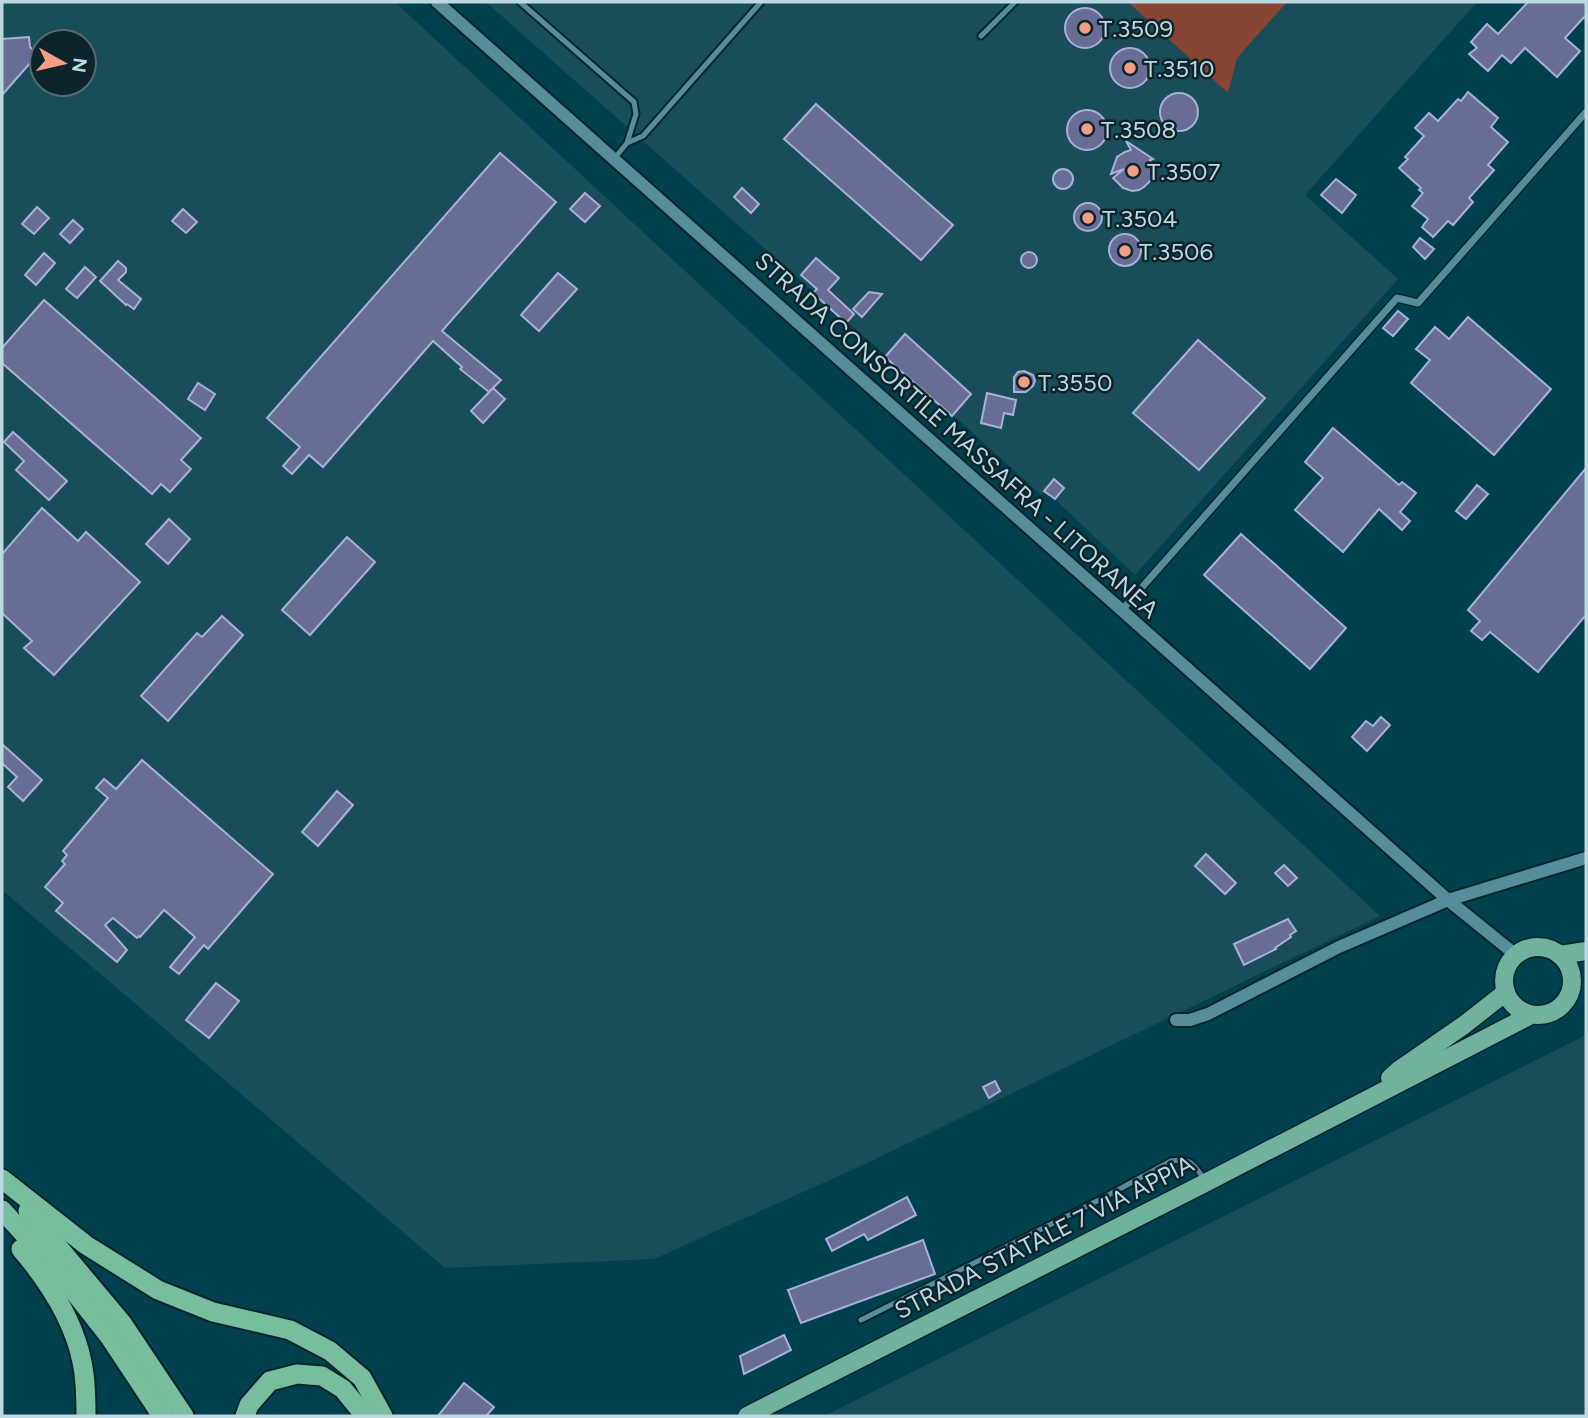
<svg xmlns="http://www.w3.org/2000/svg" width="1588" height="1418" font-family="Figtree,sans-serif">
  <rect width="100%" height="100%" fill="#00414f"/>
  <!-- built -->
  <g fill="#194d5a" fill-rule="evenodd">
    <path d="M2,2H395L1380,916L863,1165L654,1259L445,1268L2,890ZM42,42H84V84H42Z"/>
    <polygon points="486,2 1477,2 1305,195 1398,279 1135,575 1045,490 1041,495 963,424"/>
    <polygon points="1586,1035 1586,1416 824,1416"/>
  </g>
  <!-- green -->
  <polygon fill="#874633" points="1128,2 1287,2 1237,58 1228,93"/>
  <!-- building -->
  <g fill="#676d94" stroke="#a9b0db" stroke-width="2">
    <polygon points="1528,2 1586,2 1586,15 1565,38 1580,51 1557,77 1525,48 1511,63 1502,55 1488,71 1469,54 1477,48 1471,42 1487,24 1498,34"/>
    <circle cx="1085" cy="28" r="20"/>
    <polygon points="29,37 30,47 38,54 2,95 2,39"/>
    <circle cx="1130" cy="68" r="20"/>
    <polygon points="1468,92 1498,118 1491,127 1508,142 1488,165 1494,170 1469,198 1473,202 1453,225 1448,221 1433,237 1422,227 1428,219 1412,206 1423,193 1419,190 1421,188 1399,168 1408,159 1405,157 1424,136 1415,128 1429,113 1438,121 1458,99 1461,101"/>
    <circle cx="1179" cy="112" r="19"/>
    <polygon points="816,104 953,225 921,260 784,139"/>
    <circle cx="1087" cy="130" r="20"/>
    <polygon points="1126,141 1153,159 1150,160 1153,169 1151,180 1144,187 1139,190 1132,191 1123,188 1113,178 1124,169 1111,174 1117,157 1125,152 1131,150"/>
    <polygon points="500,153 556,202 442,331 501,380 489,392 460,369 462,367 433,341 323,467 309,455 292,474 283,466 300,447 267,418"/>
    <circle cx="1063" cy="179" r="10"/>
    <polygon points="1336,179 1356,195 1342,213 1321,195"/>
    <polygon points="742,188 759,204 751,213 734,197"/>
    <polygon points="585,193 600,206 585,222 570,209"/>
    <circle cx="1088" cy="217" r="14"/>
    <polygon points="37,207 49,218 34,234 22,224"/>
    <polygon points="183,209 197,222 186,233 172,221"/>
    <polygon points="73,220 83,229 70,243 60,234"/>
    <circle cx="1125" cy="250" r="16"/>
    <polygon points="1420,238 1434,249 1425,259 1413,247"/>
    <circle cx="1029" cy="260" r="8"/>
    <polygon points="44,253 55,263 36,285 25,275"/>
    <polygon points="816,258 839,278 828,290 854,314 846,323 813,293 817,289 801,275"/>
    <polygon points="118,261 126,268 126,272 118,280 141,299 134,309 127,304 126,305 100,281"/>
    <polygon points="85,267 96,277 77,298 66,289"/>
    <polygon points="558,273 577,289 539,331 521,315"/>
    <polygon points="869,292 882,294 862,317 853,309"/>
    <polygon points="44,300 201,438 181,460 191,469 170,492 161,484 152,494 2,363 2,348"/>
    <polygon points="1398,311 1408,319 1393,336 1383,328"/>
    <polygon points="1468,317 1551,389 1494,455 1411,383 1430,360 1416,349 1435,327 1449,339"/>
    <polygon points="905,334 971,394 952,416 885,357"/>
    <polygon points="1198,340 1265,398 1199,470 1133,413"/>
    <polygon points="1024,371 1033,375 1035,381 1033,386 1026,392 1014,392 1014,377 1018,372"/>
    <polygon points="198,383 215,394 205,410 188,399"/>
    <polygon points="493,388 505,399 483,423 471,411"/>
    <polygon points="987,393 1016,400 1013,415 1004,413 1001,428 981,423"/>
    <polygon points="1333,428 1399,485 1402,482 1416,493 1400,512 1410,521 1402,530 1379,509 1343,552 1295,510 1323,478 1305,462"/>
    <polygon points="13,432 67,481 49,500 16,470 24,461 4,442"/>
    <polygon points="1586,468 1586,615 1538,672 1490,632 1482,640 1471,631 1480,621 1468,610"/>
    <polygon points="1054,479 1064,488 1055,499 1044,491"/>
    <polygon points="1477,485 1488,494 1466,519 1456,511"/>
    <polygon points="42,508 78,541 86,532 140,582 54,675 24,648 32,641 2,613 2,554"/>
    <polygon points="169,519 190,539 168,564 146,544"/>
    <polygon points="1241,534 1346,628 1310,669 1204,575"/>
    <polygon points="347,537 375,562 310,635 282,610"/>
    <polygon points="222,616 243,635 168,721 141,696 197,633 202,637"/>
    <polygon points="1381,717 1390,725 1367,751 1352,737 1366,721 1373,726"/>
    <polygon points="2,744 42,780 23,801 8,787 17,777 2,763"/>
    <polygon points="142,760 273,874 208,949 204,945 179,974 170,967 195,937 164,910 140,937 139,936 137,938 113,918 105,925 127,950 117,962 56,911 63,903 45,887 65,864 62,861 67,855 63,851 108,798 96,788 104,779 116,789"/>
    <polygon points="337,791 353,805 318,846 302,832"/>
    <polygon points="1206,854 1236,883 1225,894 1195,866"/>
    <polygon points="1284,865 1297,878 1288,886 1275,873"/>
    <polygon points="1288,919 1296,931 1290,935 1291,937 1275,948 1276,949 1244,965 1234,944"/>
    <polygon points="216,983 239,1001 209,1038 186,1020"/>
    <polygon points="995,1081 1000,1091 989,1098 983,1087"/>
    <polygon points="907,1197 916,1215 868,1240 864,1234 832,1251 826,1239"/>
    <polygon points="923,1240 935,1274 801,1323 788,1290"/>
    <polygon points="784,1335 791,1350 744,1374 740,1356"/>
    <polygon points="464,1383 494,1407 486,1416 438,1416"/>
  </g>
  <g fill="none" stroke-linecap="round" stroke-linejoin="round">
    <defs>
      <g id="service">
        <polyline points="520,2 634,102 636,114 627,143"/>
        <polyline points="981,36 1015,2"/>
        <polyline points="614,159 627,143 643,136 761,2"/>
        <path d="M861,1320L1103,1198L1171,1161C1192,1158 1193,1164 1205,1180"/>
      </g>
      <polyline id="minor" points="1122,610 1397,298 1418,303 1586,112"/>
      <g id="tertiary">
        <polyline points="437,2 1448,900 1516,955"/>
        <polyline points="1176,1020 1190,1020 1208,1014 1339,947 1448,900 1586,858"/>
      </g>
      <g id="primary">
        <circle cx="1538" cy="981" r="34"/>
        <polyline points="1560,955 1586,951"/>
        <polyline points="1390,1078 1399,1070 1464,1025 1506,992"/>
        <polyline points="747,1416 1207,1182 1531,1015"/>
      </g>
      <g id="trunk">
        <polyline points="2,1179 86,1245 158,1290 213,1312 290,1330 330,1351 362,1378 383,1416"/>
        <polyline points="2,1210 57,1270 109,1336 162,1416"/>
        <polyline points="28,1211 122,1323 184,1416"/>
        <path d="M21,1249C48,1281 74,1321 82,1362C86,1380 86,1398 86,1416"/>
        <polyline points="245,1416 249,1405 270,1381 297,1374 322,1376 343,1389 365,1416"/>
      </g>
    </defs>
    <!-- service casing -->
    <use href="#service" stroke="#07252c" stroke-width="9"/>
    <!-- minor casing -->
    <use href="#minor" stroke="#07252c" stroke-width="10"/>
    <!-- tertiary casing -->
    <use href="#tertiary" stroke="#07252c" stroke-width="16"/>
    <!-- primary casing -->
    <use href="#primary" stroke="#07252c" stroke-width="21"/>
    <!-- trunk casing -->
    <use href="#trunk" stroke="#07252c" stroke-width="23"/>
    <!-- service -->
    <use href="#service" stroke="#568d9c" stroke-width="5"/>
    <!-- minor -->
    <use href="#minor" stroke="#568d9c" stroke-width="7"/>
    <!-- tertiary -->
    <use href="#tertiary" stroke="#568d9c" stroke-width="12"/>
    <!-- primary -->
    <use href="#primary" stroke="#6fb29e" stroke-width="18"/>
    <!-- trunk -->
    <use href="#trunk" stroke="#77be9e" stroke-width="19"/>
  </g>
  <!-- markers -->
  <g fill="#f39f85" stroke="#0d242a" stroke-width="2.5">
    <circle cx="1085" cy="28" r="7"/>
    <circle cx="1130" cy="68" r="7"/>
    <circle cx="1087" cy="129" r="7"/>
    <circle cx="1133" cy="171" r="7"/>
    <circle cx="1088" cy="218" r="7"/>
    <circle cx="1125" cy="251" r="7"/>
    <circle cx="1024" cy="382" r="7"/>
  </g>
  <g text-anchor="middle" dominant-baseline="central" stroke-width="5" stroke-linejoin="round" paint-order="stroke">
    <!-- poi labels -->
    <g font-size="24" fill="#bcd8e0" stroke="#0d242a" text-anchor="start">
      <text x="1099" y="28">T.3509</text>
      <text x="1144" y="68">T.3510</text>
      <text x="1101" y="129">T.3508</text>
      <text x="1147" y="171">T.3507</text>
      <text x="1102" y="218">T.3504</text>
      <text x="1139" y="251">T.3506</text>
      <text x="1038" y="382">T.3550</text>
    </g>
    <!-- street labels -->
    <g font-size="24" fill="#bcd8e0" stroke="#0d242a">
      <text transform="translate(957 435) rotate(42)">STRADA CONSORTILE MASSAFRA - LITORANEA</text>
      <text transform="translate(1044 1237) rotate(-27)">STRADA STATALE 7 VIA APPIA</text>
    </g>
  </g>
  <!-- border -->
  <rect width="1588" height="1418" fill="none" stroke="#bcd8e0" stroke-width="7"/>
  <!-- north arrow -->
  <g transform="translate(63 63) rotate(98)"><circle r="33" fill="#0d242a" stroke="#536c73" stroke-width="2"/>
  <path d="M0-5L12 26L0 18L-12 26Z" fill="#f39f85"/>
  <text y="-10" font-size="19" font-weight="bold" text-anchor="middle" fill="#bcd8e0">N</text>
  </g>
</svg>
